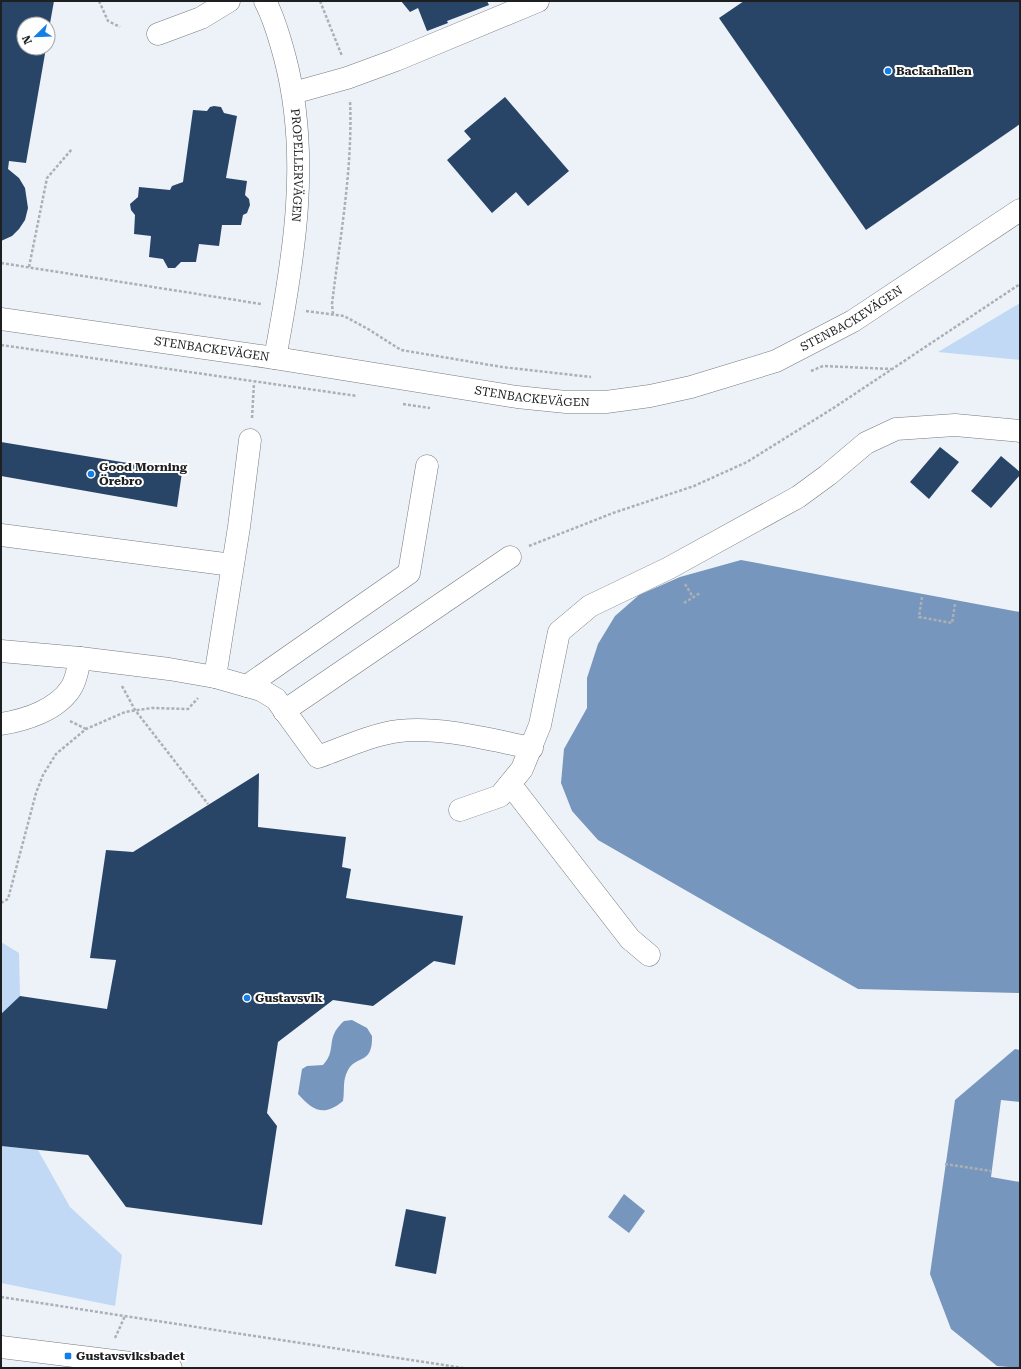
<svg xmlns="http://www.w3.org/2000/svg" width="1021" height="1369" font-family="'Roboto Serif',serif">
  <rect width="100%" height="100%" fill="#edf2f8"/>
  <!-- green -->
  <g fill="#c2d9f5">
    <polygon points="1020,303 1020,360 938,352"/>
    <polygon points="1,942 19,953 20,996 1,1014"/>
    <polygon points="1,1146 38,1150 70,1207 122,1255 115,1306 1,1283"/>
  </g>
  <!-- water -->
  <g fill="#7696bd">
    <polygon points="741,560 1020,612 1020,993 858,989 598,840 572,811 561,783 564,749 587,708 587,678 598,644 615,616 639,595 680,577"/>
    <path d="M352,1020L367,1028L372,1036C373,1065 356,1055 348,1070C342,1081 345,1090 343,1101C324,1117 313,1111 298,1094L302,1069L307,1066L323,1065C338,1049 324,1039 344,1021Z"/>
    <polygon points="1015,1049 1020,1050 1020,1102 1001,1100 991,1177 1020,1182 1020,1368 997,1366 951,1329 930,1274 955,1100"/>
    <polygon points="624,1194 645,1211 629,1233 608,1217"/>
  </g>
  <!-- building -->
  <g fill="#284568">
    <polygon points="1,1 54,1 49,29 48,24 24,24 24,48 46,48 26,163 9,161 8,169 19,178 25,188 28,208 25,220 19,229 12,236 1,241"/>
    <polygon points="401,1 487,1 489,5 447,21 448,23 427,31 418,8 410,12"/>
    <polygon points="744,1 1020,1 1020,124 866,230 719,18"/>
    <polygon points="505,97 569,171 528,206 516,192 492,213 447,160 471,139 464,131"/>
    <polygon points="214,106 221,107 224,113 237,116 226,178 247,181 245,195 249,199 250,205 247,213 243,215 241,225 222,225 219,246 199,244 196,262 181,262 175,268 168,268 163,259 149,257 151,236 134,234 135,215 131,210 130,204 138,197 139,187 170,190 172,186 183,182 193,110 207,111 210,107"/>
    <polygon points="1,442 182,472 177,507 1,476"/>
    <polygon points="940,447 959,462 929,499 910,482"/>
    <polygon points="1001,456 1020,472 1020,475 991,508 971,491"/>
    <polygon points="259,773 258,827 346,837 342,867 351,869 346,898 463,916 455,965 434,961 373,1006 333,1000 278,1042 267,1113 277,1126 262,1225 126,1207 88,1155 1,1146 1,1014 20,996 107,1009 116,960 90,958 106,850 133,852"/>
    <polygon points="406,1209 446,1217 436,1274 395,1266"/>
  </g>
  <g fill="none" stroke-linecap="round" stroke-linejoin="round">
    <defs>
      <g id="minor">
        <path id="s1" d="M265,1C274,18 280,39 285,58C311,157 294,258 275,358"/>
        <polyline points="158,34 201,18 229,1"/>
        <polyline points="293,93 347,78 396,60 538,1"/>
        <path id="s2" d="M1,319L275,358L517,397L566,402H606L650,396L691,387L776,361L853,321L1020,210"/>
        <polyline points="1,535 232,565"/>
        <path d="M1,651L80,658L169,669L215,677L261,690L276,699L318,757C343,748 373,734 399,731C441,726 491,740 532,748"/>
        <polyline points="215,677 239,527 250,440"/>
        <polyline points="247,686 409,573 427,466"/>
        <polyline points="284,711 510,557"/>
        <path d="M1,724C26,720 57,710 71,688C77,679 78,667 80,658"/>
        <polyline points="510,784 630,939 649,955"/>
        <polyline points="460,810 500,796 522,769 540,725 559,632 590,606 669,568 798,497 828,475 866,443 896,429 955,425 1020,431"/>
        <polyline points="1,1347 171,1368"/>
      </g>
    </defs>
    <!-- minor casing -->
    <use href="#minor" stroke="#767a7f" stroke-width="23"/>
    <!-- path -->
    <g stroke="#acb0b5" stroke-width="2.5" stroke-dasharray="3 2" stroke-linecap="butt">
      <polyline points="99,1 108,21 120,27"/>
      <polyline points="320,1 342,56"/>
      <polyline points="1,263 261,304"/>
      <polyline points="29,267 47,178 72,149"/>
      <polyline points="306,311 344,316 368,329 401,350 502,367 591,377"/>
      <path d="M333,314L332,304C340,237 353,168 350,100"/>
      <polyline points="1,345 357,396"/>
      <polyline points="811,371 823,366 891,369"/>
      <polyline points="403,404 430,408"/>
      <polyline points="252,418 254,383"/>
      <polyline points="529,546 613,513 694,486 747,462 835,407 1020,284"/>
      <polyline points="685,584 693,597"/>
      <polyline points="922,597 919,617 952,623 955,604"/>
      <polyline points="684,603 700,593"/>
      <polyline points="122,686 135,710 208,804"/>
      <polyline points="70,721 86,729"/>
      <polyline points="1,903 8,899 36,793 43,775 56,754 86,729 125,712 152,708 188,709 198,698"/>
      <polyline points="945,1164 991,1171"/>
      <polyline points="1,1297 463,1368"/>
      <polyline points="115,1338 125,1316"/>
    </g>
    <!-- minor -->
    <use href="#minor" stroke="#fff" stroke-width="22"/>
  </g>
  <!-- markers -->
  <g fill="#127fe7" stroke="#fefefe" stroke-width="1.5">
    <circle cx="888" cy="71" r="4"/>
    <circle cx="91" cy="474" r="4"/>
    <circle cx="247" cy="998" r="4"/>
    <rect x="64" y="1352" width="8" height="8" rx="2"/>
  </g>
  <g text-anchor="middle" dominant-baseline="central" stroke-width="4" stroke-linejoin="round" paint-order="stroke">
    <!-- poi labels -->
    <g font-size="12" font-weight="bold" fill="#1d1f21" stroke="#fefefe" text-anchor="start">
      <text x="896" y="71">Backahallen</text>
      <text x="99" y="467">Good Morning<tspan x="99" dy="14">Örebro</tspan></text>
      <text x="255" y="998">Gustavsvik</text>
      <text x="76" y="1356">Gustavsviksbadet</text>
    </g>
    <!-- street labels -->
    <g font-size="12" fill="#1d1f21" stroke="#fefefe">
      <text stroke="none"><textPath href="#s1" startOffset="169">PROPELLERVÄGEN</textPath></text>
      <text stroke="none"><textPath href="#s2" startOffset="873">STENBACKEVÄGEN</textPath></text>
      <text stroke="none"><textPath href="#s2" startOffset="213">STENBACKEVÄGEN</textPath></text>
      <text stroke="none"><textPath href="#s2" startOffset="537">STENBACKEVÄGEN</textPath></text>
    </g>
  </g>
  <!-- border -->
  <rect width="1021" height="1369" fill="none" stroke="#1d1f21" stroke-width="4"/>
  <!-- north arrow -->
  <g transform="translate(36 36) rotate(247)"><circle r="19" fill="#fefefe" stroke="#a4a5a6"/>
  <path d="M0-3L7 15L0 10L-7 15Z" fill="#127fe7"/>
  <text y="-6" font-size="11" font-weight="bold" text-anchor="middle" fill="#1d1f21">N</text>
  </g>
</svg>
